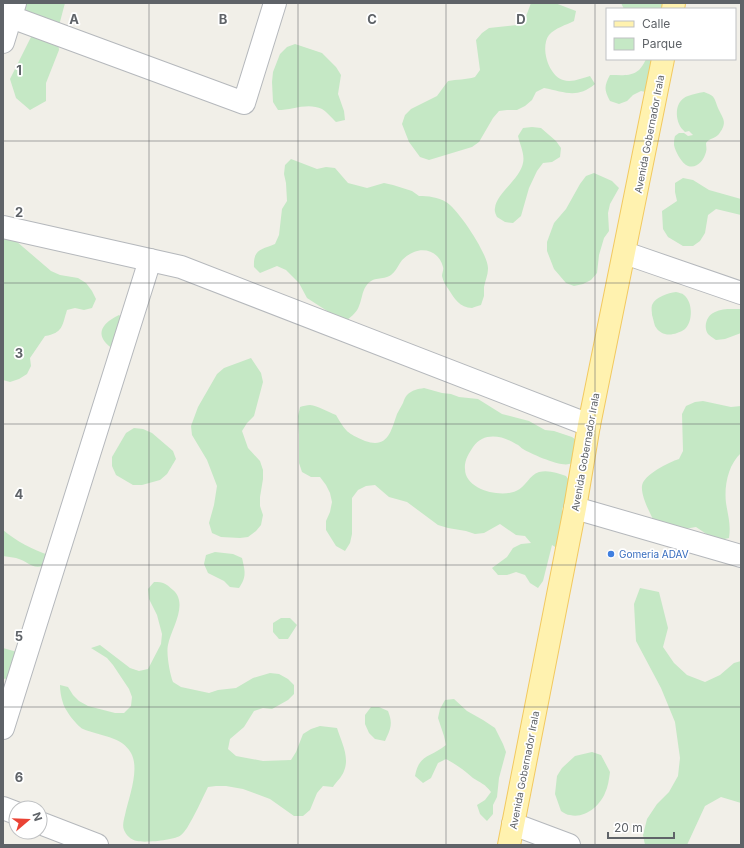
<svg xmlns="http://www.w3.org/2000/svg" width="744" height="848" font-family="Inter,sans-serif">
  <rect width="100%" height="100%" fill="#f1efe8"/>
  <!-- green -->
  <g fill="#c5e8c5">
    <polygon points="3,3 65,3 57,33 59,50 46,83 46,101 30,110 16,98 10,79 35,29 3,22"/>
    <path d="M531,3H555L576,11L574,21C566,25 555,28 549,35C540,47 548,75 563,80C572,83 582,78 590,76L595,84C577,99 565,92 544,88L536,92L532,100L525,106L517,110H507L499,111L493,118L479,142L472,147L429,160L420,157L409,142L402,124L405,115L411,109L437,96L448,81C457,79 466,80 475,77L480,70L476,40L482,33L489,28L517,25L525,19Z"/>
    <polygon points="621,3 662,3 663,9 624,9"/>
    <path d="M295,44L322,53L336,67L341,75L338,94L344,111L345,120L336,122C332,118 327,112 322,109C308,102 292,110 278,110L273,102L272,82L273,72L280,54L287,47Z"/>
    <path d="M646,59H666L650,93L641,91L633,95L627,101L619,104L610,101C604,90 604,86 610,75C627,75 638,78 646,59Z"/>
    <path d="M704,92C715,96 714,97 718,108C723,119 728,122 719,134C715,139 709,138 706,143C706,146 707,149 706,152C704,160 697,169 688,166C682,164 675,151 674,145C674,142 674,139 675,136L679,133H684L688,136L693,135L689,131L685,132C683,130 680,127 679,124C675,114 676,100 688,96C693,94 698,93 704,92Z"/>
    <path d="M532,127L541,128L556,141L561,148L560,157L552,162L543,163L537,171L529,188L521,216L513,223L505,222L497,217C496,215 494,211 495,208C496,194 520,179 523,163C525,154 520,145 518,136L523,128Z"/>
    <path d="M291,159L317,169L326,167L335,168L348,183L367,188L384,183L393,185L412,191L419,196C428,196 438,197 446,202C458,209 489,255 488,269C488,275 485,281 484,287C484,290 484,293 484,296C483,299 482,302 481,305C478,306 474,307 472,308C460,308 454,298 449,290C446,286 443,281 442,276C442,273 444,269 443,267C440,253 426,247 414,252C409,254 403,258 400,263C397,268 395,272 391,275C382,281 374,275 366,286C362,292 362,299 359,306C357,312 352,316 347,320L338,318L307,298L299,283L286,270L277,266L260,273L254,267C253,249 261,250 275,244L279,235L282,209L287,201L286,183L284,174L285,165Z"/>
    <polygon points="594,173 612,181 619,188 610,204 608,213 609,231 604,238 599,255 597,273 591,280 583,284 574,286 566,283 554,269 547,251 547,242 554,223 566,209 580,184 586,176"/>
    <polygon points="683,178 693,180 709,190 741,199 741,215 716,209 708,215 705,233 700,241 693,246 683,246 668,237 663,229 662,211 677,201 675,192 675,183"/>
    <path d="M3,237L16,241L51,271L60,275L78,278L86,283L92,291L96,299L92,308L84,310L75,308L67,310C62,326 63,333 45,336L30,358L31,366L27,374L19,379L10,382L3,380Z"/>
    <path d="M676,292C679,293 682,293 684,295C693,302 693,322 685,329C683,331 679,332 677,333C669,336 660,335 655,326C654,323 653,318 652,315C652,312 651,308 652,305C655,297 668,293 676,292Z"/>
    <path d="M741,309V333L725,339L716,340C713,338 710,336 708,334C703,326 707,315 715,312C722,308 733,309 741,309Z"/>
    <path d="M119,315L125,320L113,349C111,347 107,345 105,342C95,329 109,320 119,315Z"/>
    <polygon points="251,358 261,373 263,382 254,416 247,423 242,431 248,448 260,461 263,470 263,479 260,497 260,506 263,515 261,525 256,531 248,537 240,538 221,537 212,533 209,523 214,505 217,486 207,460 192,435 191,426 198,407 217,374 224,368"/>
    <path d="M424,388L442,393L451,394L459,397L478,399L502,414L529,421L545,430L554,431L572,437L579,442L577,460C575,461 572,464 569,464C561,467 531,454 523,449C521,448 519,445 516,444C502,435 483,432 473,447C469,453 464,461 465,469C465,490 501,498 516,491C526,487 529,475 539,472C549,470 557,473 566,476L571,483L570,493L562,509L564,517L560,550L552,545L543,581L538,588L530,583L525,575L516,572L507,575H498L492,568L507,557L513,548L521,544L531,543L525,536L516,535L500,524L484,533L475,534L466,531L448,528L438,525L407,502L389,497L375,485L366,486L358,490L352,498V534L350,543L345,551L336,546L326,530V521L330,512L332,502L330,493L326,485L320,477H311L302,472L299,463V435L298,416L300,407C303,406 307,405 310,405C318,406 328,412 336,415C346,432 347,433 365,441C388,449 391,431 397,414C399,410 401,407 403,403C404,400 405,397 407,395C412,390 418,389 424,388Z"/>
    <path d="M703,401L731,407L741,406V453C728,465 724,486 726,503C728,516 731,524 729,538L720,540L711,537L696,527L678,530L653,519C649,511 641,496 642,486C643,475 669,462 679,459L683,451L682,414L686,406L695,402Z"/>
    <polygon points="134,428 143,429 152,433 173,451 176,459 167,474 160,480 142,485 133,485 116,475 112,466 112,457 126,433"/>
    <path d="M3,530C16,541 33,550 49,555L50,563C32,572 31,562 16,558C12,557 7,557 3,556Z"/>
    <path d="M215,552L233,554L242,558C245,571 247,577 239,588L230,587L224,581L208,573L204,564L206,555Z"/>
    <path d="M154,582C164,582 165,583 173,590C189,604 171,629 168,645C166,653 170,675 173,682L181,687L209,693L218,690L236,688L253,678L270,673L279,674L288,679L294,685V694L288,700L272,709L263,708L254,711L244,727L230,739L228,749L236,756L263,761L291,760L296,752L303,734L311,729L320,726L337,728C341,741 350,757 344,771C342,777 336,782 333,787L323,786L317,793L310,810L303,816H294L270,799L243,789L226,786H216L208,787C201,801 195,815 187,828C185,830 184,833 181,835C176,840 145,843 137,841C131,840 126,835 124,830C122,826 124,819 125,815C129,797 140,769 131,753C122,736 99,736 83,729C76,725 65,710 63,703C61,697 60,691 60,685L68,687L73,695L79,701L88,706L115,713H124L131,706L132,697L129,689L113,665L107,658L91,648L100,645L130,668L139,671L148,669L161,644L162,634L157,615L149,599L148,589Z"/>
    <polygon points="640,588 659,592 668,628 663,647 674,663 687,675 705,682 720,675 734,663 741,661 741,803 721,797 705,806 687,845 645,845 643,835 647,819 657,804 669,792 678,776 680,758 675,722 661,688 636,641 634,604"/>
    <polygon points="281,618 290,618 297,625 288,639 279,639 273,632 273,623"/>
    <polygon points="3,648 17,652 13,675 5,679 3,678"/>
    <path d="M454,699L467,711L483,720L495,728L503,744L506,752L499,778L497,797L493,805V814L487,821L480,814L477,805L485,800L491,792C485,784 481,783 473,778C465,771 456,764 446,759L438,763L431,778L423,783L415,776C419,754 430,758 446,745L444,736L438,718L440,709L445,700Z"/>
    <path d="M371,707H379L388,711C393,724 391,728 385,741L375,739L369,733L365,724V715Z"/>
    <path d="M592,752L601,755L610,772C609,779 608,787 605,793C600,806 584,819 570,815C567,815 564,813 561,811L555,794L557,776L562,768L575,756Z"/>
  </g>
  <g fill="none" stroke-linecap="round" stroke-linejoin="round">
    <defs>
      <g id="minor">
        <polyline points="11,17 244,103 275,3"/>
        <polyline points="3,42 15,3"/>
        <polyline points="3,227 181,267 589,425"/>
        <polyline points="625,253 741,293"/>
        <polyline points="575,508 741,556"/>
        <polyline points="3,728 150,260"/>
        <polyline points="3,808 16,813"/>
        <polyline points="40,823 97,845"/>
        <polyline points="513,824 569,845"/>
      </g>
      <g id="major">
        <polyline points="673,9 674,3"/>
        <polyline points="509,845 575,508 589,425 663,59"/>
      </g>
    </defs>
    <!-- minor casing -->
    <use href="#minor" stroke="#b5b8bc" stroke-width="24"/>
    <!-- major casing -->
    <use href="#major" stroke="#f2c960" stroke-width="24"/>
    <!-- minor -->
    <use href="#minor" stroke="#fff" stroke-width="22"/>
    <!-- major -->
    <use href="#major" stroke="#fff2af" stroke-width="22"/>
  </g>
  <!-- grid -->
  <path fill="none" stroke="#5f6368" stroke-width="1" stroke-opacity="0.55" d="M149,3V845M298,3V845M446,3V845M595,3V845M3,141H741M3,283H741M3,424H741M3,565H741M3,707H741"/>
  <!-- markers -->
  <circle fill="#3f7fe0" stroke="#fff" stroke-width="1.5" cx="611" cy="554" r="4"/>
  <g text-anchor="middle" dominant-baseline="central" stroke-width="3.5" stroke-linejoin="round" paint-order="stroke">
    <!-- street labels -->
    <g font-size="10" fill="#5f6368" stroke="#fff">
      <text transform="translate(649 134) rotate(-79)">Avenida Gobernador Irala</text>
      <text transform="translate(585 452) rotate(-80)">Avenida Gobernador Irala</text>
      <text transform="translate(524 770) rotate(-79)">Avenida Gobernador Irala</text>
    </g>
    <!-- shop labels -->
    <g font-size="10" fill="#366cbe" stroke="#fff" text-anchor="start">
      <text x="619" y="554">Gomeria ADAV</text>
    </g>
  </g>
  <g font-size="13" text-anchor="middle" font-weight="bold" fill="#5f6368" stroke="#fff" stroke-width="3.5" stroke-linejoin="round" paint-order="stroke">
    <text x="74" y="24">A</text>
    <text x="223" y="24">B</text>
    <text x="372" y="24">C</text>
    <text x="521" y="24">D</text>
    <text x="19" y="75">1</text>
    <text x="19" y="217">2</text>
    <text x="19" y="358">3</text>
    <text x="19" y="499">4</text>
    <text x="19" y="641">5</text>
    <text x="19" y="782">6</text>
  </g>
  <!-- border -->
  <rect width="744" height="848" fill="none" stroke="#5f6368" stroke-width="8"/>
  <!-- legend -->
  <rect x="606" y="8" width="130" height="52" fill="#ffffff" stroke="#bfc1c3"/>
  <rect x="614" y="21" width="20" height="6" fill="#fff2af" stroke="#bfc1c3"/>
  <text x="642" y="28" font-size="12" fill="#5f6368">Calle</text>
  <rect x="614" y="38" width="20" height="12" fill="#c5e8c5" stroke="#bfc1c3"/>
  <text x="642" y="48" font-size="12" fill="#5f6368">Parque</text>
  <!-- north arrow -->
  <g transform="translate(28 820) rotate(71)"><circle r="19" fill="#ffffff" stroke="#bfc1c3"/>
  <path d="M0-3L7 15L0 10L-7 15Z" fill="#ea4335"/>
  <text y="-6" font-size="11" font-weight="bold" text-anchor="middle" fill="#5f6368">N</text>
  </g>
  <!-- scale -->
  <path d="M608 832v6h66v-6" fill="none" stroke="#5f6368" stroke-width="2"/>
  <text x="614" y="832" font-size="12" fill="#5f6368" stroke="#ffffff" stroke-width="3" paint-order="stroke">20 m</text>
</svg>
